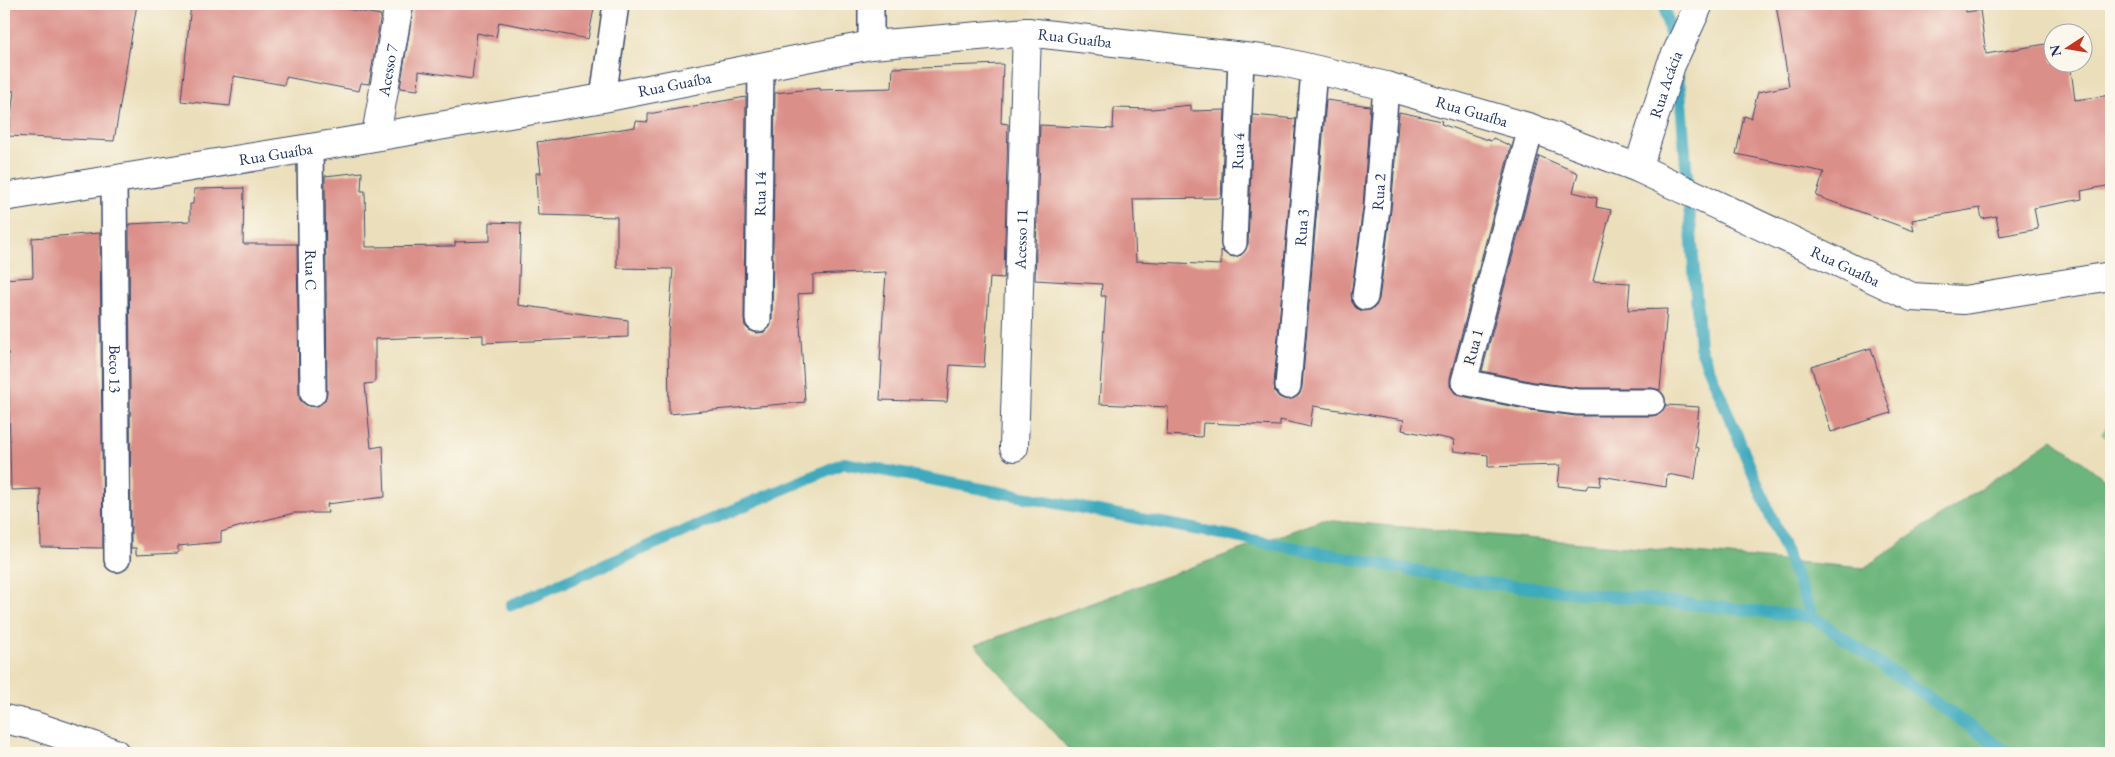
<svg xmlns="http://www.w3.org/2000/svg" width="2115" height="757" font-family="'EB Garamond',serif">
  <rect width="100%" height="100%" fill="#fbf7ec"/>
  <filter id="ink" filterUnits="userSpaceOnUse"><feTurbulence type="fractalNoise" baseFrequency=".02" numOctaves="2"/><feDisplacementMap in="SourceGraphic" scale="10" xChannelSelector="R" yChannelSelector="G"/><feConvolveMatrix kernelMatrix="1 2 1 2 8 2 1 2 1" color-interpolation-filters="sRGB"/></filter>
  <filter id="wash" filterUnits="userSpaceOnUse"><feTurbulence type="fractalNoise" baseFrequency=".0096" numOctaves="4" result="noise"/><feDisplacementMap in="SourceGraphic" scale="20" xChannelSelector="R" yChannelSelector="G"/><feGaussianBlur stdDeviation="1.12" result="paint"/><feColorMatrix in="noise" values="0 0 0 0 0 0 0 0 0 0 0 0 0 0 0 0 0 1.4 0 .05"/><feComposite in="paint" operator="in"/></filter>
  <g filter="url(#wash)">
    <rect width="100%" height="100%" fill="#ebdfbb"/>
    <!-- green -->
    <polygon fill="#86d391" stroke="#508178" points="2111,421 2111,441 2102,434"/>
    <!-- forest -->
    <polygon fill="#6cb57b" stroke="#44726c" points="2053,439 2111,484 2111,753 1072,753 975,645 1323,520 1864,568"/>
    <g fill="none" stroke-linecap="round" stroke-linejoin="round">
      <!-- stream -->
      <g stroke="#3eaabe" stroke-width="12">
        <polyline points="1664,4 1680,88 1700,347 1813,617 2008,753"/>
        <polyline points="511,605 844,463 1475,582 1813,617"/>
      </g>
    </g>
    <g id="blocks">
      <!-- building -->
      <g fill="#db8f89">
        <polygon points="4,4 137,4 114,141 8,136 14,91 4,90"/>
        <polygon points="191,4 319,4 381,15 369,84 361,83 359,91 286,77 284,85 234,76 230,106 181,101"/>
        <polygon points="414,4 595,4 588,39 499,22 496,37 477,33 472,79 419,71 418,90 400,88"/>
        <polygon points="1776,4 1965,4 1966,12 1980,10 1986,54 2052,43 2052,62 2070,62 2075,100 2111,95 2111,185 2081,191 2082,199 2034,208 2038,229 2000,236 1996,216 1982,219 1980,208 1912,220 1914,231 1816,196 1824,172 1736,154 1744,116 1751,118 1758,92 1789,86"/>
        <polygon points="1003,64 1001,123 1008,124 1004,278 990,277 984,367 950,365 947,402 880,400 882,361 880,361 886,272 813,275 813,293 798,294 805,402 669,414 668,333 673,269 617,268 617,217 538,215 536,173 541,173 537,142 635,127 636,121 648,122 648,114 746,97 744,319 745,326 750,331 757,333 765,332 770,327 772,319 775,93 820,88 820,90 892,88 893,68"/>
        <polygon points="1326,100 1370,106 1363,207 1351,295 1352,302 1356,308 1363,311 1370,310 1376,306 1379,299 1391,210 1399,112 1442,121 1441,124 1491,141 1493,138 1511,146 1450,378 1450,386 1455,393 1461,396 1530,410 1576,416 1652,416 1660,414 1666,405 1699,407 1695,447 1699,448 1695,479 1667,474 1666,487 1601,476 1600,486 1588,485 1586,489 1558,486 1560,465 1488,467 1488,455 1453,451 1454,440 1402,430 1404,420 1313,406 1310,427 1280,420 1280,426 1203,423 1202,437 1167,435 1168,407 1099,404 1106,296 1101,296 1102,284 1035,280 1040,125 1113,129 1114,108 1152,109 1191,105 1191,111 1225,110 1221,198 1133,199 1136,261 1221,265 1221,250 1227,255 1234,257 1241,255 1248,244 1253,115 1296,119 1274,385 1275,392 1279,397 1287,400 1299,395 1302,387"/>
        <polygon points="1539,156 1578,173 1573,192 1597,198 1596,207 1611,210 1593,281 1630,283 1628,310 1667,309 1660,390 1652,388 1579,388 1534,382 1482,371"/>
        <polygon points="362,172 361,191 365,191 366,247 455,246 455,242 490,241 490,222 521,223 518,305 628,320 628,337 483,343 483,335 375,339 375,383 365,384 371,448 383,446 385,497 327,504 328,513 294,513 245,525 221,532 221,542 178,546 178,553 136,555 136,548 131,548 129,224 190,221 190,204 193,204 194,189 244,188 243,244 297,244 299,393 300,400 306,405 314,407 325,400 327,393 325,176"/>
        <polygon points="100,233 103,548 41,547 40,489 11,490 8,352 4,352 4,279 33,277 32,238"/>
        <polygon points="1871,348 1891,413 1831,432 1811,366"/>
      </g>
    </g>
  </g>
  <g filter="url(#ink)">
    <use href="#blocks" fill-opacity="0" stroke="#3a496c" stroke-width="1"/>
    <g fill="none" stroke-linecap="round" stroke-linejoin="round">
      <defs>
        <g id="service">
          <polyline points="871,45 871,4"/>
          <polyline points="603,98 616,4"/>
          <polyline points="1531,128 1464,382 1532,396 1578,402 1652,402"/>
          <path id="s1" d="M310,148L313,393"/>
          <path id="s2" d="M114,179L117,559"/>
          <path id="s3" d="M1234,243L1241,58"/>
          <path id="s4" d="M1365,297L1377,208L1386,86"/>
          <path id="s5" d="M758,319L761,68"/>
          <path id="s6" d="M1288,386L1314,70"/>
        </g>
        <g id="minor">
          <path id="s7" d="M376,135L399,4"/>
          <path id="s8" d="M1638,168L1671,65L1699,4"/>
          <path id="s9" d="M1014,447L1027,32"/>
          <polyline points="4,719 35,726 115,753"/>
        </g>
        <g id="tertiary">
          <path id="s10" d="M4,197L310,148L603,98L871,45L1027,32L1279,61L1386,86L1531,128L1638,168L1912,297L1964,300L2111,276"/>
        </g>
      </defs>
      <!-- service casing -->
      <use href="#service" stroke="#3a496c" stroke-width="28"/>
      <!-- minor casing -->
      <use href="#minor" stroke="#3a496c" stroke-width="30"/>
      <!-- tertiary casing -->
      <use href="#tertiary" stroke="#3a496c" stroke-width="30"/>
      <!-- service -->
      <use href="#service" stroke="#fff" stroke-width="25"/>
      <!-- minor -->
      <use href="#minor" stroke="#fff" stroke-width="28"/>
      <!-- tertiary -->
      <use href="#tertiary" stroke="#fff" stroke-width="28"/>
    </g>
  </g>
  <g text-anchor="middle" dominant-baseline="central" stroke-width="4" stroke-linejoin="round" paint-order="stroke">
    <!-- street labels -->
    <g font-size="16" fill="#1b2f5e" stroke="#fbf7ec">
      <text stroke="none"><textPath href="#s10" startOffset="1085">Rua Guaíba</textPath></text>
      <text stroke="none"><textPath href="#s7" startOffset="66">Acesso 7</textPath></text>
      <text stroke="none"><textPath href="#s10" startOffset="680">Rua Guaíba</textPath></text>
      <text stroke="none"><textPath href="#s8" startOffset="88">Rua Acácia</textPath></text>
      <text stroke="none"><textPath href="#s10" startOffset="1490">Rua Guaíba</textPath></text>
      <text stroke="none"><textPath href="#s3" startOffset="92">Rua 4</textPath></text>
      <text stroke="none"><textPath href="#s10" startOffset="275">Rua Guaíba</textPath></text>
      <text stroke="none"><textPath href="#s4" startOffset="106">Rua 2</textPath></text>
      <text stroke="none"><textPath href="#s5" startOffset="125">Rua 14</textPath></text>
      <text stroke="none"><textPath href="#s6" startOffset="159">Rua 3</textPath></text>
      <text stroke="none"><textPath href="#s9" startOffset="208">Acesso 11</textPath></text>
      <text stroke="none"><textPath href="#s10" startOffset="1895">Rua Guaíba</textPath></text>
      <text stroke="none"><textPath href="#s1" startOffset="122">Rua C</textPath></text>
      <text transform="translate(1473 347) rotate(-75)">Rua 1</text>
      <text stroke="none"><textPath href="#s2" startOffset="190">Beco 13</textPath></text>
    </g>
  </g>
  <!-- margin -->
  <rect width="2115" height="757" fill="none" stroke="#fbf7ec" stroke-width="20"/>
  <!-- north arrow -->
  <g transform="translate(2068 48) rotate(258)"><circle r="24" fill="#fbf7ec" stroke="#a1a7b3"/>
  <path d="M0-4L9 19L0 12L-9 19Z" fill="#c8321e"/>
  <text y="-8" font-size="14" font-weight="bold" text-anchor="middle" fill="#1b2f5e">N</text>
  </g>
</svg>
